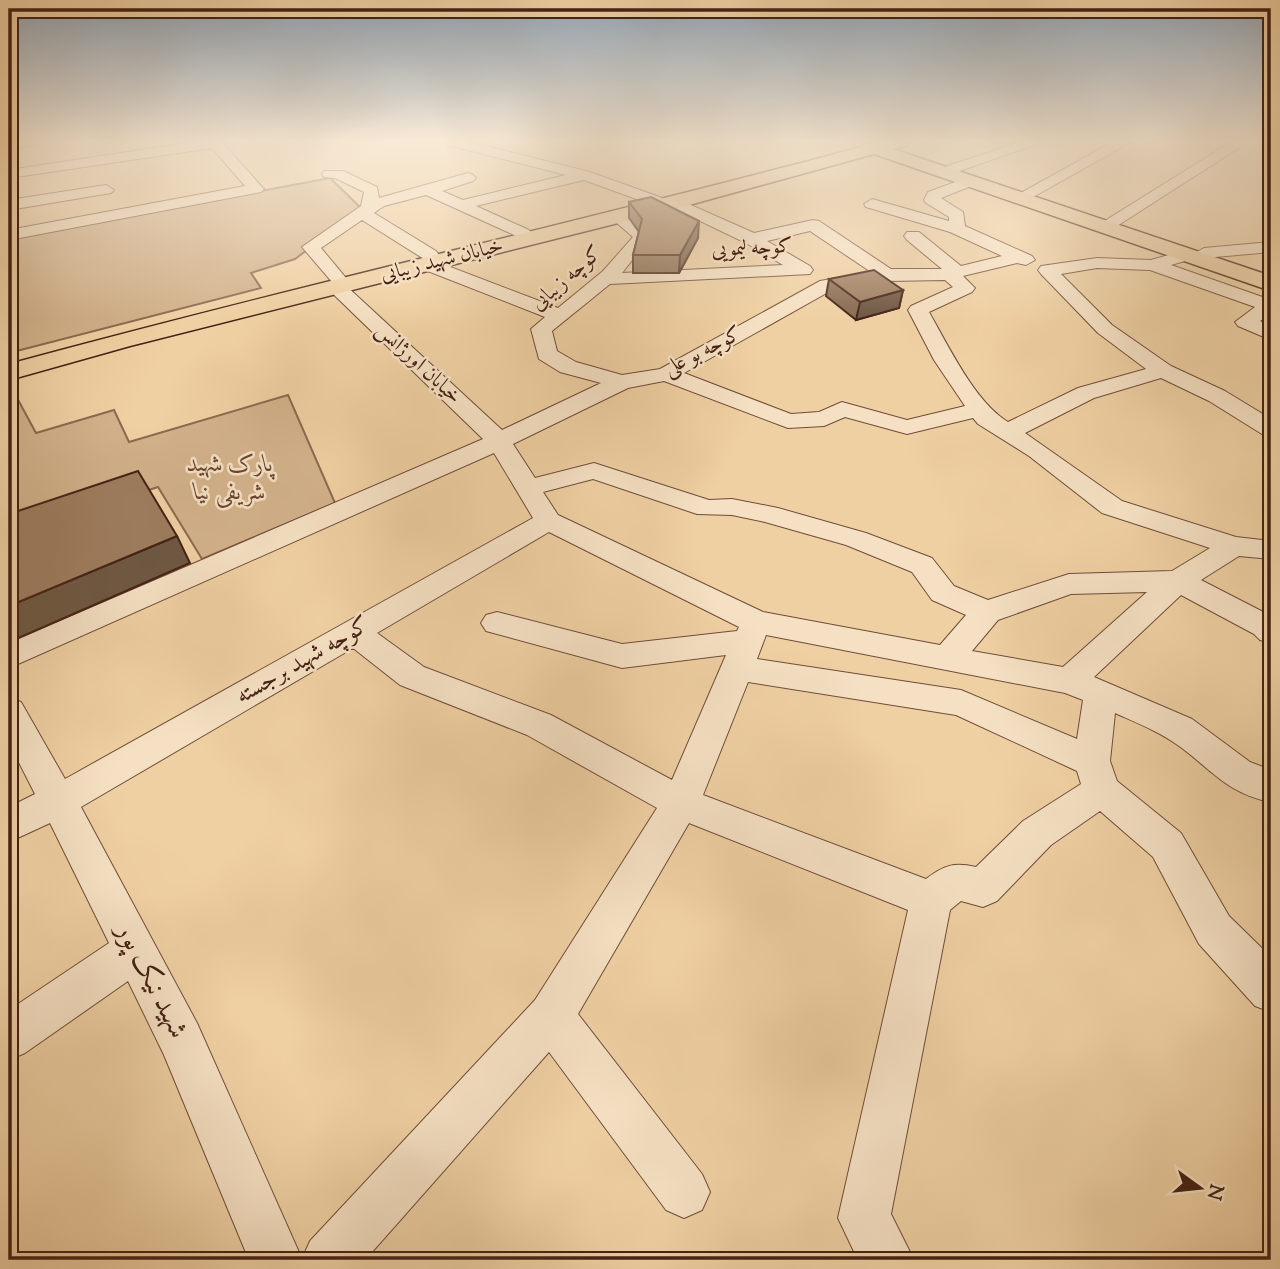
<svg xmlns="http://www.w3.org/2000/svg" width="1280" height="1269" font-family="'Sorts Mill Goudy',Amiri,serif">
  <rect width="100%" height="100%" fill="#efd0a3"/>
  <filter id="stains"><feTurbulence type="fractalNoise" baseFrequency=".00286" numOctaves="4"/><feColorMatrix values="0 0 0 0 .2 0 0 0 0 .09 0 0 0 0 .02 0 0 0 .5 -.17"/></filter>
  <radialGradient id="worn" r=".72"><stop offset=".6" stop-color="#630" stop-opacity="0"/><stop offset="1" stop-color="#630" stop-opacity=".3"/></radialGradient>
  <!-- green -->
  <g fill="#d2b28b" stroke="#8b6a50" stroke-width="2">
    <polygon points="330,178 362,209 295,259 251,273 261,288 9,353 9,238"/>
    <polygon points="9,383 36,433 114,410 129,442 288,395 335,503 202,559 158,487 9,536"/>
  </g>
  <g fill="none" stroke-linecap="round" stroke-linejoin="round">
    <defs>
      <g id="minor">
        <polygon points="9,142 36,142 34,145 9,149"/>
        <polygon points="193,142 222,142 261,186 264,189 261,192 9,240 9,230 245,186 212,148 9,178 9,170"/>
        <path d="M446,142H470L590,172L662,198L664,201L662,204H650L584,180L476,206L529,230L532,234L523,239L426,195L384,206L374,213L436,251L439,255L432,260L558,308L603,271L633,237L611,218L619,213L625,215L651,236L622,273L783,265L746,243L669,206L667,203L669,200L675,198L754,233L813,220L819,221L891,269H942L907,240L904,236L907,232H919L961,266L1002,256L950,232L866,207L864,204L872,199L949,221V217L926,203L924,200L928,192L966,178H976L979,181L976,184L941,198L963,212L965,226L1032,256L1035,260L1026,265L1017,263L963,276L975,288L972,292L929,312C949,347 975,402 1008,422L1078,388L1146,369L1098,333L1041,274L1038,270L1041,266L1097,258L1151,260L1186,250L1195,255L1192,259L1171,265L1271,300V314L1260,321L1271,326V340L1238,326L1235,322L1255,307L1150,270L1097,268L1061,274L1112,325L1171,366L1225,391L1271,419V436L1262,434L1209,401L1161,378L1094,398L1025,433L1122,501L1236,537L1271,541V559L1239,556L1201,580L1271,616V643L1260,640L1254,634L1181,595L1094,677L1192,719L1250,762L1271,770V802C1228,794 1212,770 1179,746C1160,732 1137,723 1115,713L1110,761L1117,781L1181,833L1229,916L1271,957V1012L1255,1006L1199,944L1153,857L1100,811L1051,845L997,901L983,907L961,901L950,910L891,1214L914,1260H858L838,1218L908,910L689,823L578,1014L702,1174L710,1192L702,1210L684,1218L666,1210L549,1052L365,1260H249L164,1055L128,981L25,1053L9,1060V1010L109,943L50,823L9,842V807L35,794L9,743V698L21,702L65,779L533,518L494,453L9,668V643L483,439L330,291L328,287L332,282L302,247L361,206L364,192L335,178L324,177L322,174L324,171H343L377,187L379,198L468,173L473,175L476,178L473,181L442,191L463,200L566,175L448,145ZM362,220L424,259L417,264L420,268L545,317L531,329L539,359L560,372L601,383L502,430L342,282L346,278L321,248ZM810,231L871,272L820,281L660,369L622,375L576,362L557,351L552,331L610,284L810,274L813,270L810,266L767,241ZM945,280L953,287L911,306L908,310L934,360L965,406L907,420L842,402L819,412L791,414L684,373L832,290L887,281ZM664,381L788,428L824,426L845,417L907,434L973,418L978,424L1029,456L1102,513L1210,548L1172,571L1069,574L988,600L954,586L932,558L866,533L778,508L732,499L709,500L594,463L535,478L513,444L628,388ZM593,479L697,514L732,515L765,522L846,545L912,572L932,600L966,615L940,645L763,612L558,515L543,492ZM549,532L739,627L737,631L622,644L497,612L486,615L481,623L486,631L622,668L726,655L672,780L551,715L424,667L377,633ZM1147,592L1063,667L972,651L998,620L1071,594ZM766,635L1065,693L1083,700L1077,739L961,690L757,659ZM353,648L400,685L527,735L657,808L535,1000L310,1241L302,1259L197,1023L81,807ZM748,682L956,715L1077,771L1081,784L1023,821L976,867C954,862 944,865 926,879L703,795Z"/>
        <polygon points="1021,142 1042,142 957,172 947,172 945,169 947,166"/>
        <polygon points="1113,142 1131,142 1033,197 1021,197 1019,194"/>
        <polygon points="1231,142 1248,142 1117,226 1111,227 1103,222"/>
        <polygon points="106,185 114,190 111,193 9,210 9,200"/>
        <polygon points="1271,242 1271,252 1204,258 1195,253 1204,248"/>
      </g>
      <path id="major" d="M868,142H908L906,146L893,149L1271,276V291L874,154L682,207L130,346L9,380V364C291,287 578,223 861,147Z"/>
    </defs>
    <!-- minor casing -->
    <use href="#minor" stroke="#6f4d38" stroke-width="2"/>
    <!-- major casing -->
    <use href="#major" stroke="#442114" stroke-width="3"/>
    <!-- minor -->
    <use href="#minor" fill="#f5e0c3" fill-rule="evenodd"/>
    <!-- major -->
    <use href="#major" fill="#efd0a3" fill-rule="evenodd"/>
  </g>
  <!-- wall -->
  <g fill="#876b51" stroke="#442114" stroke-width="2">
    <polygon points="629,202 698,238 679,273 633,273 633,255 639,232 629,218"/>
    <polygon points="829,279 903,290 899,308 856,320 826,296"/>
  </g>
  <!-- shaded-wall -->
  <g fill="#6e5742" stroke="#442114" stroke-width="2">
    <polygon points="699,221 698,238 679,273 680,255"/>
    <polygon points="903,290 899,308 856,320 860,302"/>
    <polygon points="177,536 190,563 14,640 9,634 9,606"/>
  </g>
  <!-- building -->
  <g fill="#9d7c5e" stroke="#442114" stroke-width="2">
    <polygon points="651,197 699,221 680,255 633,255 642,219 629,202"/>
    <polygon points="874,270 903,290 860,302 829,279"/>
    <polygon points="138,471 177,536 9,606 9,514"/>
  </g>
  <!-- sky -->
  <linearGradient id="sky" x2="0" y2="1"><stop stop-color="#93a7b9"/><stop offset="0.44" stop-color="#f8ead6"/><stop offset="1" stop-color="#f8ead6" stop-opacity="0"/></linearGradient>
  <rect width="1280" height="320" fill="url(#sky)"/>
  <g text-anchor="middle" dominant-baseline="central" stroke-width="5" stroke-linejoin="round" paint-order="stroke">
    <!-- far-street labels -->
    <g font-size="21" fill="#442114" stroke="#f5e0c3">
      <text transform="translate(752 249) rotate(-3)">کوچه لیمویی</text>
      <text transform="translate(442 261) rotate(-14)">خیابان شهید زیبایی</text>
      <text transform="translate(567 279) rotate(-41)">کوچه زیبایی</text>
      <text transform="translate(703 352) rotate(-27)">کوچه بو علی</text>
      <text transform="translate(418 364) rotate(43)">خیابان اورژانس</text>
    </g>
    <!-- park labels -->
    <g font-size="24" font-style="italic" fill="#684532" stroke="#f5e0c3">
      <text x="230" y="465">پارک شهید<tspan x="230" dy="28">شریفی نیا</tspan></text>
    </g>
    <!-- street labels -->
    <g font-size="24" fill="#442114" stroke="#f5e0c3">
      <text transform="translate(303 661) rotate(-30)">کوچه شهید برجسته</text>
    </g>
    <!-- near-street labels -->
    <g font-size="28" fill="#442114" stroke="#f5e0c3">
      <text transform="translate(151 981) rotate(63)">شهید نیک پور</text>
    </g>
  </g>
  <!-- margin -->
  <rect width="1280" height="1269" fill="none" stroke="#efd0a3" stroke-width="35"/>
  <rect x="10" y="10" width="1259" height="1248" fill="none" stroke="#442114" stroke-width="3.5"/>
  <rect x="18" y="18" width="1245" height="1234" fill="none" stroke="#442114" stroke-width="2"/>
  <!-- north arrow -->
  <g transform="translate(1200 1188) rotate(105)" stroke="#f5e0c3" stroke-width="5" paint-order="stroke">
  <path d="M0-5L12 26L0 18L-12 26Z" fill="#442114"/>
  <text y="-10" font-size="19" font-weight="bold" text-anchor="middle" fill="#442114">N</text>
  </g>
  <rect width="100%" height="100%" filter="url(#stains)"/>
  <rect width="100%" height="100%" fill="url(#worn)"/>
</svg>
